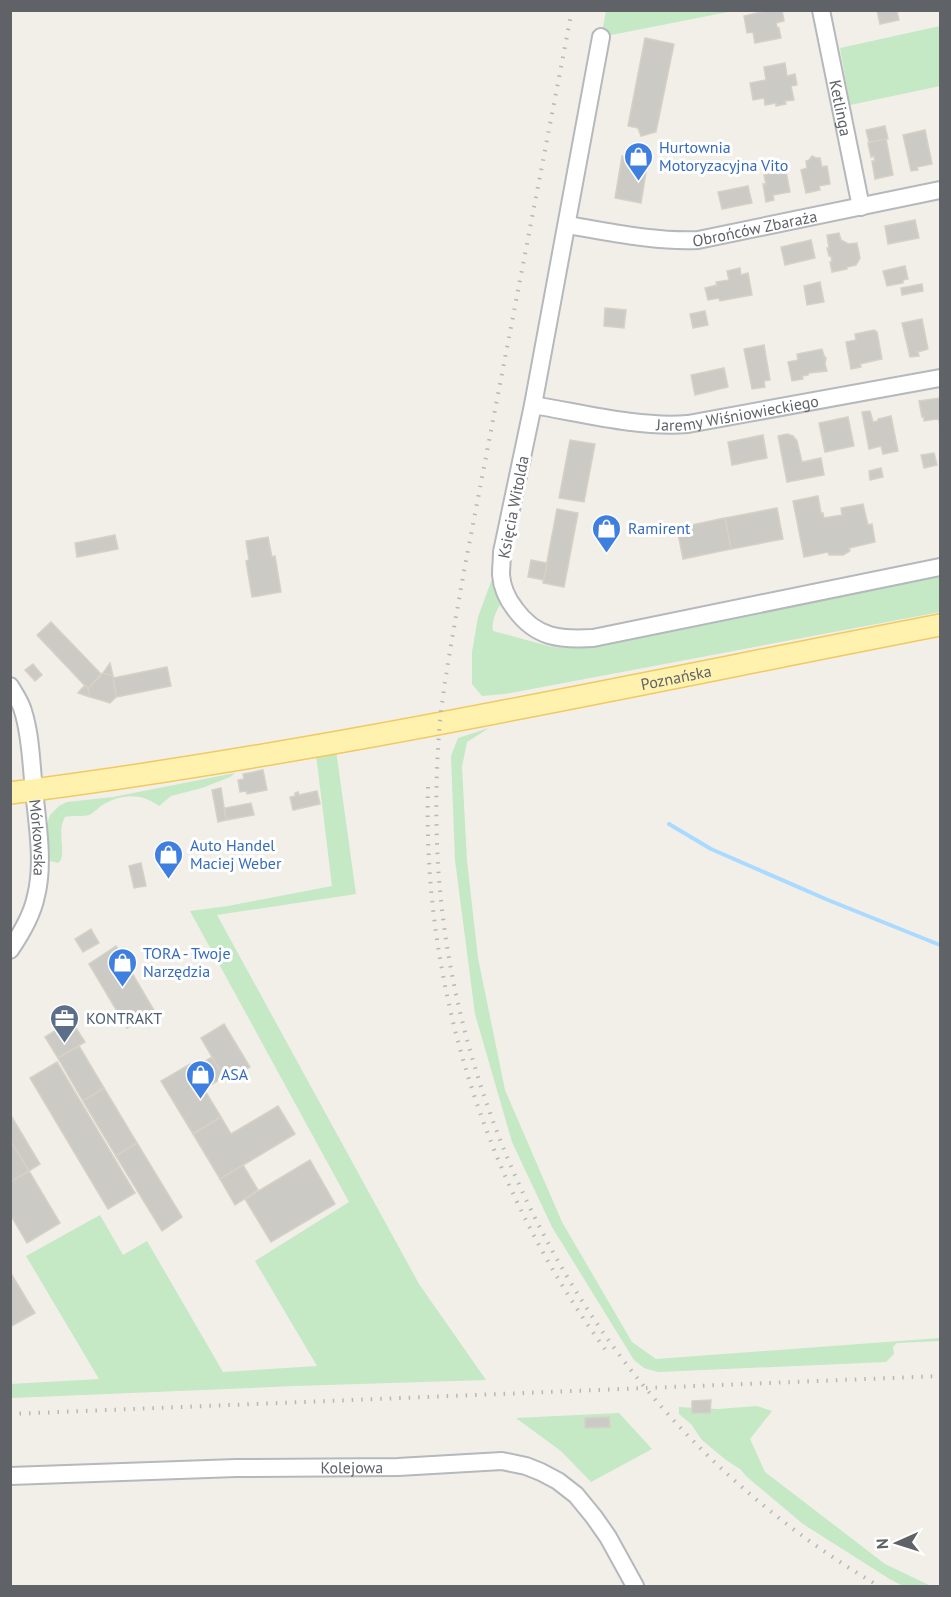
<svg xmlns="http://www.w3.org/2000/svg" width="951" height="1597" font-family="'PT Sans',sans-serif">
  <rect width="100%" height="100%" fill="#f1efe8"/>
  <!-- green -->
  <g fill="#c5e8c5">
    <polygon points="606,11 733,11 601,37"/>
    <polygon points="940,26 940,86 850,105 840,48"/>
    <path d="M502,552L507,596C499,604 491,619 493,631L552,647L572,648L592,647L940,574V612L505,694L482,696L472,684V652L478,617Z"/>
    <polygon points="489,728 467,742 462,767 467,861 478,958 505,1090 562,1222 632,1342 656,1359 940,1338 940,1341 897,1343 893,1347 894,1354 886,1362 658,1372 644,1368 634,1360 552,1227 512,1142 475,1014 455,860 451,756 458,738"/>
    <polygon points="335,743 356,894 217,915 419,1284 486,1380 295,1386 11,1398 11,1384 99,1379 26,1256 100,1215 123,1255 147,1241 223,1372 317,1366 255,1261 349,1202 190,911 228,906 332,886 315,746"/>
    <path d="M235,773L230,777L202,788L171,796L159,806C141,792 119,794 101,806C97,809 93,813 89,815C81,817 72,815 65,817C57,831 65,845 61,860L58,863L50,861L47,824L50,815L59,806L67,802L113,797Z"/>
    <polygon points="757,1406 772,1411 750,1439 765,1472 885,1564 931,1586 903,1586 888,1578 803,1524 747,1477 740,1469 726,1460 702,1440 691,1424 679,1414 679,1407 718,1409"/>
    <polygon points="619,1413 652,1449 591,1482 561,1451 516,1418"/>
  </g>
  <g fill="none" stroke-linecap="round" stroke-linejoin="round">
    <!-- stream -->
    <polyline stroke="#aadaff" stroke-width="4" points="669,824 711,849 828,900 940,945"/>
  </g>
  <!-- building -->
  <g fill="#cccac5" stroke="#d6d1c6" stroke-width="1.5">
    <polygon points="770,10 782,10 784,21 776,23 777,27 779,28 781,38 755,43 753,32 747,33 744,16"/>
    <polygon points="877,10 903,10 897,12 899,20 880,24"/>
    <polygon points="645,38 674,44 656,132 641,136 638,128 628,126"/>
    <polygon points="785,63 787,76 795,74 797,85 791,86 794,100 785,101 786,104 776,106 776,103 765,105 764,98 753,100 750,83 766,80 764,67"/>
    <polygon points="885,126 888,139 869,142 866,130"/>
    <polygon points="925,130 932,164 917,167 918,170 911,171 903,135"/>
    <polygon points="886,139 893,175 875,179 872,161 875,161 874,156 871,157 868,143"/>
    <polygon points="622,156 648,160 641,203 615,198"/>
    <polygon points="812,156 816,158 820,158 822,167 827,166 830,184 819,186 820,190 806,193 801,170 807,168 806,161 809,160"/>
    <polygon points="785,166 790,192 773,195 774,200 766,202 763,184 766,184 764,175 775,173 774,169"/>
    <polygon points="748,186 752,203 722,209 718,192"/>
    <polygon points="915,220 919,238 888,244 885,226"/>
    <polygon points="839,233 841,240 847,243 848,244 857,243 860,258 856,265 847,267 847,269 832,272 830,262 832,262 831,256 829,256 827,248 829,248 827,235"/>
    <polygon points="811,240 815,258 785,265 781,247"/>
    <polygon points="905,266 908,279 903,280 903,283 887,286 883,271"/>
    <polygon points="740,268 741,275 748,273 752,295 720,301 719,298 708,300 705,288 717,285 716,282 729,280 727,271"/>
    <polygon points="820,282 824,302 807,305 804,286"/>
    <polygon points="922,284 923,291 902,295 901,288"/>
    <polygon points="605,308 626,310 624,328 604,326"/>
    <polygon points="705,311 708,325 693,328 690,314"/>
    <polygon points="922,319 928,349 918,352 919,356 910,357 902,323"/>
    <polygon points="874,330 877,332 882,359 860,364 861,367 851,369 846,342 856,340 855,334"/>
    <polygon points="764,345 770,380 764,381 765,387 752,389 744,349"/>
    <polygon points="822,349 824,356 826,358 825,364 827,371 809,373 808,375 802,376 803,379 792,381 788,362 798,360 797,354"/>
    <polygon points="724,368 728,387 695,395 691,375"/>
    <polygon points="940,398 940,427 939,420 937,419 924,421 924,417 922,417 919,401"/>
    <polygon points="870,411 873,422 878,421 878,419 891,416 898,451 883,454 881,446 869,449 862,412"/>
    <polygon points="848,417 854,446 825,452 819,423"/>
    <polygon points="787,434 793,436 797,441 802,462 821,458 824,475 787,482 778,436"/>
    <polygon points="763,435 767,458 732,465 728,442"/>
    <polygon points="570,440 595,444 584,502 559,498"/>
    <polygon points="934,453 937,465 924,468 921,455"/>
    <polygon points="881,468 883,477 870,480 869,471"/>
    <polygon points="818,496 821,513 823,513 824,518 842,515 841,508 863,504 868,525 872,524 875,542 849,548 850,551 843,555 829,555 828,552 804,557 793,501"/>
    <polygon points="777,508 783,539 731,549 725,518"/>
    <polygon points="557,509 578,513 564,587 543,583"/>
    <polygon points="725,518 731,549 683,559 677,528"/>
    <polygon points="115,535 118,549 77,557 75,543"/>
    <polygon points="268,537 272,557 275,556 281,592 252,597 246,561 249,560 246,541"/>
    <polygon points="531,560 547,563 544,580 528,577"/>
    <polygon points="51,622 101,674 88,689 37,635"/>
    <polygon points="110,663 113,676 103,673"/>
    <polygon points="33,664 42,675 35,681 25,670"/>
    <polygon points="167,667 171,686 116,697 113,678"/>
    <polygon points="103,673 113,676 116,697 110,703 90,697 88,689"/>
    <polygon points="85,685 88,689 90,697 78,693"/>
    <polygon points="263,770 267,790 247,794 246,791 240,792 238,780 244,779 243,774"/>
    <polygon points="221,788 226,820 218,822 212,790"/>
    <polygon points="317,791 320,804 293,810 290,797 295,796 295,793 298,792 299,795"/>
    <polygon points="251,803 254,815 226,820 225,808"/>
    <polygon points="141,863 146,886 134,888 129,866"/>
    <polygon points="91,929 99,943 83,952 75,939"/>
    <polygon points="116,946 155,1012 127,1028 89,964"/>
    <polygon points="224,1024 250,1067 226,1081 201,1038"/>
    <polygon points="64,1025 76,1028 85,1042 58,1058 45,1037"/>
    <polygon points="79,1046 104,1088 83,1101 58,1058"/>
    <polygon points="212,1057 221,1072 219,1080 204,1089 221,1117 193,1134 161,1081 190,1064 192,1069"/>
    <polygon points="57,1062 135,1193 108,1209 30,1078"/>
    <polygon points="104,1088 137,1143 116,1156 83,1101"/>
    <polygon points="278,1106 295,1134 220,1179 193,1134 221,1117 231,1134"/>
    <polygon points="10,1114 40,1164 29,1171 10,1140"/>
    <polygon points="10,1140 29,1171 10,1182"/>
    <polygon points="137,1143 182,1217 162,1231 116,1156"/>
    <polygon points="310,1160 335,1204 271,1242 245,1199"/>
    <polygon points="243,1165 258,1190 235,1205 220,1179"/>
    <polygon points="29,1171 60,1223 27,1243 10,1214 10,1182"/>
    <polygon points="10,1272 35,1313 10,1327"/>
    <polygon points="711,1400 710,1413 692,1413 692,1401"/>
    <polygon points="609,1417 610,1427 585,1428 585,1418"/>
  </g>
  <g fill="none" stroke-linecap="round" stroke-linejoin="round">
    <defs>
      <g id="minor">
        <path id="s1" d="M821,10L861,207"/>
        <path d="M601,37L533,405L502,552C502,559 501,568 501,575C502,587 508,600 515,609C536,638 560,640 593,638L940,567"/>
        <path id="s2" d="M567,225C611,232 654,242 698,240L940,190"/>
        <path id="s3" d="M533,405C582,413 638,428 688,424L940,378"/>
        <path id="s4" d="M10,686C15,694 21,703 23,711C30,733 31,758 33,780C36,816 45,861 36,896C32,916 21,934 10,950"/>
        <path id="s5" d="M10,1476L236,1468L398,1467L502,1461L526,1466L541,1472L558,1481L576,1495L594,1517L608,1537L635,1586"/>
      </g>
      <g id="major">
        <path id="s6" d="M10,793C323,753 631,685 940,625"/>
      </g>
    </defs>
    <!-- minor casing -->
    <use href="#minor" stroke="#b5b8bc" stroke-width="20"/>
    <!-- major casing -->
    <use href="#major" stroke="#f2c960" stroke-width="24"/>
    <!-- minor -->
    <use href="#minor" stroke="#fff" stroke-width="16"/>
    <!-- major -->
    <use href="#major" stroke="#fff2af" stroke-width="21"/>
    <!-- rail -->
    <g stroke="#b6b7b8" stroke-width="4" stroke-dasharray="1.5 8" stroke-linecap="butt">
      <path d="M572,10L464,571C456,617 447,664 441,711C436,761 435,813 438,864C449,1048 523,1236 638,1379C704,1461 789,1534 879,1586"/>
      <path d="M428,787C422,986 487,1189 605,1349"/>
      <polyline points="10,1414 940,1376"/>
    </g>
  </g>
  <!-- icons -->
  <defs>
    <symbol id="shop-pin" viewBox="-11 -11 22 30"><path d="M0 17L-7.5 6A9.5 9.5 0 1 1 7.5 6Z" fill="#3f7fe0" stroke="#fff"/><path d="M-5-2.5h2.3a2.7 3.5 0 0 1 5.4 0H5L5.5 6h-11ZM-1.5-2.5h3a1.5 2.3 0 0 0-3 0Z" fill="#fff"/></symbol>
    <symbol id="office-pin" viewBox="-11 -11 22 30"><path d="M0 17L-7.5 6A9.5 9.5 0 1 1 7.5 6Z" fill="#5c6f8a" stroke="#fff"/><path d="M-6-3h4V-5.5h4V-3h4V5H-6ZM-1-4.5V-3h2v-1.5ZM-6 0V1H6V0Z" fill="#fff"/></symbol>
  </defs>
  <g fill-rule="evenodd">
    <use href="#shop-pin" x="622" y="140" width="33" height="45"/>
    <use href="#shop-pin" x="590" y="512" width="33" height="45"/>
    <use href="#shop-pin" x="152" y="838" width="33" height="45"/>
    <use href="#shop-pin" x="106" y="946" width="33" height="45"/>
    <use href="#office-pin" x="48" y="1002" width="33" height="45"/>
    <use href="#shop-pin" x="184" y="1058" width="33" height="45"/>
  </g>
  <g text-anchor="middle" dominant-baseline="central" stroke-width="6" stroke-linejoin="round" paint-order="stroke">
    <!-- street labels -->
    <g font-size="16" fill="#5f6368" stroke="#fff">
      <text stroke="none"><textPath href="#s1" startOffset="100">Ketlinga</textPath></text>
      <text stroke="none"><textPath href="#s2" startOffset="190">Obrońców Zbaraża</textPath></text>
      <text stroke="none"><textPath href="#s3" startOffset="207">Jaremy Wiśniowieckiego</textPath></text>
      <text transform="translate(513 507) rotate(-79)">Księcia Witolda</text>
      <text stroke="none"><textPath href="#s6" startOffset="676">Poznańska</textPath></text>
      <text stroke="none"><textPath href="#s4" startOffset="156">Mórkowska</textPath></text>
      <text stroke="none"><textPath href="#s5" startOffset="342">Kolejowa</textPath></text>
    </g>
    <!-- shop labels -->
    <g font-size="16" fill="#366cbe" stroke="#fff" text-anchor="start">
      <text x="659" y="147">Hurtownia<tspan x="659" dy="18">Motoryzacyjna Vito</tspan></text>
      <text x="628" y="528">Ramirent</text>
      <text x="190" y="845">Auto Handel<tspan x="190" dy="18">Maciej Weber</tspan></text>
      <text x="143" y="953">TORA - Twoje<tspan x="143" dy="18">Narzędzia</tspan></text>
      <text x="221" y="1074">ASA</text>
    </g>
    <!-- service labels -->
    <g font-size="16" fill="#4e5e75" stroke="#fff" text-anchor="start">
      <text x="86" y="1018">KONTRAKT</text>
    </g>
  </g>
  <!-- border -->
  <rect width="951" height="1597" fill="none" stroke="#5f6368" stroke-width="24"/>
  <!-- north arrow -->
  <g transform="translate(897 1543) rotate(267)" stroke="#ffffff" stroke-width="4.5" paint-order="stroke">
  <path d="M0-4.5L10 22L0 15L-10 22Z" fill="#5f6368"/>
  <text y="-9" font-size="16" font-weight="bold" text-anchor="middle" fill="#5f6368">N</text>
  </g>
</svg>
